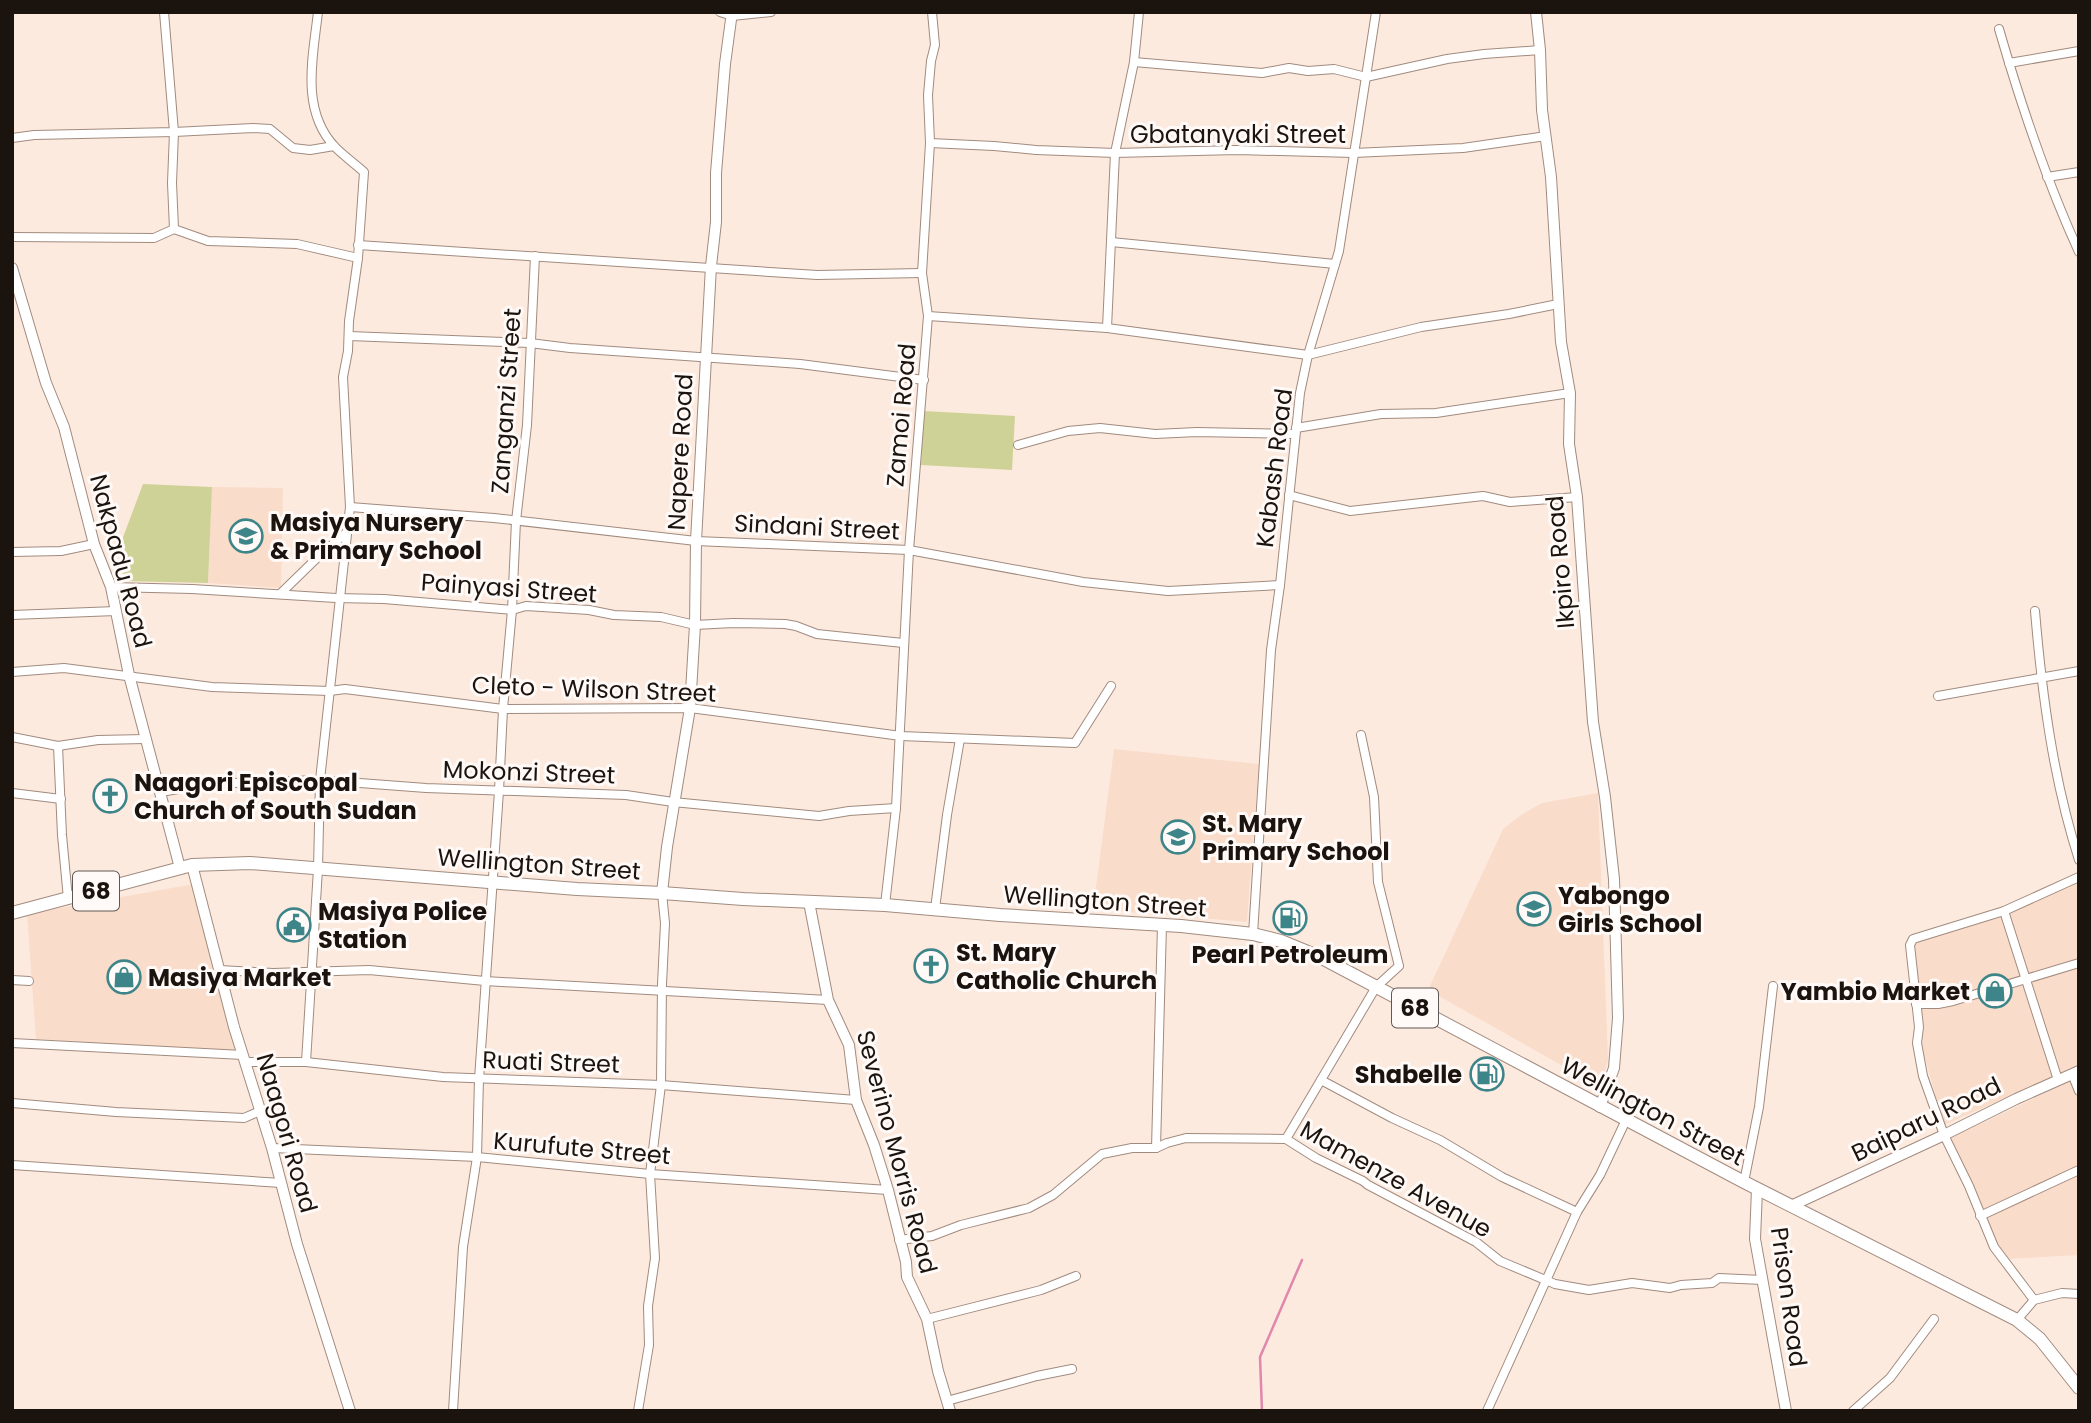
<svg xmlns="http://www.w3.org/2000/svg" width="2091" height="1423" font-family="Poppins,sans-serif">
  <rect width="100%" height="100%" fill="#fdeadf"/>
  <!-- built -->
  <g fill="#fadcca">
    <polygon points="212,487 283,488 281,588 208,583"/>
    <polygon points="1114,749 1259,764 1247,922 1143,913 1093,910"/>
    <polygon points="1598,793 1608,1060 1600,1087 1428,990 1503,829 1521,815 1542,803"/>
    <polygon points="2079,882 2079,1065 1944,1125 1919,1038 1906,944"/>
    <polygon points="194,884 236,1052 36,1039 27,914"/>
    <polygon points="2072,1080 2079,1095 2079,1166 1984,1209 1949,1139"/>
    <polygon points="2079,1174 2079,1255 2007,1259 1982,1218"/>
  </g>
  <!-- green -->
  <g fill="#ced296">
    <polygon points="924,411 1015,416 1012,470 921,465"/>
    <polygon points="143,484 212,487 208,583 123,581 122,540"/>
  </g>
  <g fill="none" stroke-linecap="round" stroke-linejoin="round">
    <!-- stream -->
    <polyline stroke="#e087ad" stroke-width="2.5" points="1262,1411 1260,1357 1302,1260"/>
    <defs>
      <g id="minor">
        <polyline points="164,12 174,132 172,183 174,229"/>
        <polyline points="720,12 732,16 771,12"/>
        <path d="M1999,29C2021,105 2046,180 2079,252"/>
        <polyline points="1134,62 1262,73 1289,68 1308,71 1334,69 1366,77 1447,59 1484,54 1540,50"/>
        <polyline points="2009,63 2079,51"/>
        <polyline points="12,138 34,135 174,132 253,128 270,129 293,148 310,150 334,146"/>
        <polyline points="930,143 994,146 1036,150 1115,153 1237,150 1354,153 1463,148 1546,136"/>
        <polyline points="2047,177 2079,172"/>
        <polyline points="12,237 154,238 174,229 208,241 297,244 358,258"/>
        <polyline points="1111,242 1335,264"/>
        <polyline points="358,245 817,275 922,273"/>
        <polyline points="928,316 1107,328 1308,355 1421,327 1509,314 1558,304"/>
        <polyline points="1107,328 1115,153 1134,62 1139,12"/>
        <polyline points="349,336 530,343 570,348 800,364 924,380"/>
        <polyline points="1296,428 1381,414 1436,413 1570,393"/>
        <polyline points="1018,445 1068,431 1100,428 1155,434 1197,432 1295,434"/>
        <polyline points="1289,495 1350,511 1483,496 1510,502 1577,497"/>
        <polyline points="350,507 494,518 696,541 909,550 1083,582 1168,591 1280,585"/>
        <polyline points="12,552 61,551 94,544"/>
        <polyline points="111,587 192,589 336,598 384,599 512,610 526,606 589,610 614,615 661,617 695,625 733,623 785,624 796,626 817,634 903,643"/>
        <polyline points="280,594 318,557 347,532"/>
        <path d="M2035,611C2042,694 2053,779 2079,860"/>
        <polyline points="12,615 116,611"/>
        <polyline points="12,672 64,668 212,687 330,691 345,689 503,709 690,708 901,736 1075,743 1111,686"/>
        <polyline points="1938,696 2079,671"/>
        <polyline points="12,737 58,746 98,740 145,739"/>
        <polyline points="58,746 62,835 68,899"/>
        <polyline points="161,792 195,786 233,783 320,780 426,788 626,795 673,802 819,816 849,811 896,808"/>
        <polyline points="12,793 61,799"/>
        <polyline points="885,905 896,808 909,550 928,316 922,273 930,143 928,95 931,61 935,45 932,12"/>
        <polyline points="935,909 947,815 960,739"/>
        <polyline points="2004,911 2058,1080"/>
        <polyline points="1253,934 1271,650 1280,585 1300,393 1308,355 1339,251 1376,12"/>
        <polyline points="219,970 273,973 369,970 485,981 828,1000"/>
        <polyline points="12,980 29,981"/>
        <polyline points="1916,1004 1938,1004 1953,1001 2079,963"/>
        <polyline points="12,1043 243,1055"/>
        <polyline points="246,1062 306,1062 443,1077 661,1085 856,1100"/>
        <path d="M306,1062L318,869L320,780L350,507L343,377L348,351L349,321L358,258L364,172C354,163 344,156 335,147C300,110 313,57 318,12"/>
        <polyline points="2072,1074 2079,1091"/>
        <polyline points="1321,1080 1392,1118 1440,1140 1502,1177 1577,1212"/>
        <polyline points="12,1103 116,1112 244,1118 260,1111"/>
        <polyline points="1286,1139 1376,987 1399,966 1378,882 1374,797 1361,735"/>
        <polyline points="272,1148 477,1157 650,1174 888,1190"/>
        <polyline points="1156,1148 1162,925"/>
        <polyline points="12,1165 281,1183"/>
        <polyline points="1744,1182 1759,1107 1773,986"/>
        <polyline points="1980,1216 2079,1170"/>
        <polyline points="899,1240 932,1236 961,1225 1029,1208 1053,1195 1102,1154 1132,1148 1156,1148 1167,1143 1186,1138 1286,1139 1316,1158 1363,1181 1368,1185 1476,1242 1500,1261 1555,1284 1589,1290 1632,1283 1670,1288 1681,1285 1712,1283 1719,1278 1762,1280"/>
        <polyline points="2034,1300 1994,1247 1969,1186 1944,1135 1923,1076 1917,1043 1919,1027 1910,945 1913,939 2004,911 2079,877"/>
        <polyline points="927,1319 1041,1290 1076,1276"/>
        <polyline points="2017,1320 2034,1300 2062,1293 2079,1294"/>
        <polyline points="947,1401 1037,1376 1072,1369"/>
        <polyline points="453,1411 463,1247 477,1157 479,1079 499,791 503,709 512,610 516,521 527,425 535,256"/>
        <polyline points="638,1411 649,1345 648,1306 655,1258 650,1174 661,1085 662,984 665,923 662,893"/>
        <polyline points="1487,1411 1577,1212 1600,1175 1626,1120"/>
        <polyline points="1853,1411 1890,1378 1934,1319"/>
      </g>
      <g id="tertiary">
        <polyline points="1536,12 1540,50 1542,110 1551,177 1561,342 1570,393 1569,444 1577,497 1593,722 1605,797 1614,879 1618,1018 1614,1068 1600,1107"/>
        <polyline points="12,268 46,383 64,427 94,544 111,587 129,675 180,868"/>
        <polyline points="192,865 234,1027 272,1148 297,1244 350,1411"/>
        <polyline points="662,893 667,847 690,708 695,625 696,541 711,266 716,222 716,173 725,64 732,12"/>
        <polyline points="809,902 828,1000 849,1045 856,1100 874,1145 888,1190 906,1262 907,1277 927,1319 938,1371 950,1411"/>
        <polyline points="1757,1189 1755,1239 1786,1411"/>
        <polyline points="1793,1205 1944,1135 2016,1099 2079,1071"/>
      </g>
      <polyline id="primary" points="12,913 192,865 250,863 577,889 662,893 743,899 885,905 1000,915 1181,926 1253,934 1281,941 1320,957 1744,1182 2017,1320 2040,1339 2079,1388"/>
    </defs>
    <!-- minor casing -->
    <use href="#minor" stroke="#a18b7f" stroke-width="10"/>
    <!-- tertiary casing -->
    <use href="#tertiary" stroke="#a18b7f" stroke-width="12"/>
    <!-- primary casing -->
    <use href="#primary" stroke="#a18b7f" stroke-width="14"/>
    <!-- minor -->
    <use href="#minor" stroke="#fff" stroke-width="8"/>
    <!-- tertiary -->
    <use href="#tertiary" stroke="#fff" stroke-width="10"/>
    <!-- primary -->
    <use href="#primary" stroke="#fff" stroke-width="12"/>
  </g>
  <!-- icons -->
  <defs>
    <symbol id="school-ring" viewBox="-11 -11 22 22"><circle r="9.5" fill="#fffaf7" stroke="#3d8588" stroke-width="1.5"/><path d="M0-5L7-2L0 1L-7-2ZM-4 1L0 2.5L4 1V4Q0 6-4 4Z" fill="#3d8588"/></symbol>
    <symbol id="church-ring" viewBox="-11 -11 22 22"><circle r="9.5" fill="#fffaf7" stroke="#3d8588" stroke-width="1.5"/><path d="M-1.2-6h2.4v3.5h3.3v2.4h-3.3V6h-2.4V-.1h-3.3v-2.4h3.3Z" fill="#3d8588"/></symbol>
    <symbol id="fuel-ring" viewBox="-11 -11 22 22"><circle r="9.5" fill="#fffaf7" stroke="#3d8588" stroke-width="1.5"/><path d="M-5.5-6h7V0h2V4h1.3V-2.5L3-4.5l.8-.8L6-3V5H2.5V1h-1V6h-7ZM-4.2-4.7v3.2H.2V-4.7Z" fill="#3d8588"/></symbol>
    <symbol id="civic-ring" viewBox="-11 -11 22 22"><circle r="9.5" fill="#fffaf7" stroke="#3d8588" stroke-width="1.5"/><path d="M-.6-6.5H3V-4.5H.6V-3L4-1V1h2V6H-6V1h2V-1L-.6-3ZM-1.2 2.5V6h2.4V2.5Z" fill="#3d8588"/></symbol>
    <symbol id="shop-ring" viewBox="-11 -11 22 22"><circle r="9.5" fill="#fffaf7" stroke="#3d8588" stroke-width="1.5"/><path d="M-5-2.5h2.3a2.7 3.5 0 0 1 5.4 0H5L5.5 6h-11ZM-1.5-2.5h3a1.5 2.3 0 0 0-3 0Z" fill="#3d8588"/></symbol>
  </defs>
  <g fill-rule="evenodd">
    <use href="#school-ring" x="227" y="517" width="38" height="38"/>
    <use href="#church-ring" x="91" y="777" width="38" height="38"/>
    <use href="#school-ring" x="1159" y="818" width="38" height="38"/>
    <use href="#school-ring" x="1515" y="890" width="38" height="38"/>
    <use href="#fuel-ring" x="1271" y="899" width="38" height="38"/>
    <use href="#civic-ring" x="275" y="906" width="38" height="38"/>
    <use href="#church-ring" x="912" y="947" width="38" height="38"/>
    <use href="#shop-ring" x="105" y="958" width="38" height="38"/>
    <use href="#shop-ring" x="1976" y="972" width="38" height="38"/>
    <use href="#fuel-ring" x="1468" y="1055" width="38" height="38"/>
  </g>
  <g text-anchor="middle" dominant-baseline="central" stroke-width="6" stroke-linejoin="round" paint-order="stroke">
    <!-- shield labels -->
    <g fill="#fffaf7" stroke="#5f5854" stroke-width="2">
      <rect x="73" y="871.5" width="46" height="39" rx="5"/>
      <rect x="1392" y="988.5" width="46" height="39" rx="5"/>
    </g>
    <g font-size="23" font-weight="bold" fill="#1b130e">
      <text x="96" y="891">68</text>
      <text x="1415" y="1008">68</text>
    </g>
    <!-- street labels -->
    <g font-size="24" fill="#1b130e" stroke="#fffaf7">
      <text x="1238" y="134">Gbatanyaki Street</text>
      <text transform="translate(506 401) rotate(-86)">Zanganzi Street</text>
      <text transform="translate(901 415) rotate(-85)">Zamoi Road</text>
      <text transform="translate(680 452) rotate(-87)">Napere Road</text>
      <text transform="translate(1274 468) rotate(-83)">Kabash Road</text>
      <text transform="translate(817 527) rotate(3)">Sindani Street</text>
      <text transform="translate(121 561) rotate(75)">Nakpadu Road</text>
      <text transform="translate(1560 562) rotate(-95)">Ikpiro Road</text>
      <text transform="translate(509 588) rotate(4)">Painyasi Street</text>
      <text transform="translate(594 689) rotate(2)">Cleto - Wilson Street</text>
      <text transform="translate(529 772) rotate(2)">Mokonzi Street</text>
      <text transform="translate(539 864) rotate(4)">Wellington Street</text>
      <text transform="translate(1105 901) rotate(4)">Wellington Street</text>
      <text transform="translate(551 1062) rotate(2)">Ruati Street</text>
      <text transform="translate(1653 1111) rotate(28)">Wellington Street</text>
      <text transform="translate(1926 1119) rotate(-26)">Baiparu Road</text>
      <text transform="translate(287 1133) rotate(74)">Naagori Road</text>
      <text transform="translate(582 1148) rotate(5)">Kurufute Street</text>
      <text transform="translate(897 1152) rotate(75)">Severino Morris Road</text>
      <text transform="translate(1396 1179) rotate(29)">Mamenze Avenue</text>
      <text transform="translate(1789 1297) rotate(82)">Prison Road</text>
    </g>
    <!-- poi labels -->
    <g font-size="24" font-weight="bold" fill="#1b130e" stroke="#fffaf7" text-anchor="start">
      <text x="270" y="522">Masiya Nursery<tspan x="270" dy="28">&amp; Primary School</tspan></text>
      <text x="134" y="782">Naagori Episcopal<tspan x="134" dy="28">Church of South Sudan</tspan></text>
      <text x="1202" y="823">St. Mary<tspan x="1202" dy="28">Primary School</tspan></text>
      <text x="1558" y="895">Yabongo<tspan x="1558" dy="28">Girls School</tspan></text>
      <text x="318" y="911">Masiya Police<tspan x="318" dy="28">Station</tspan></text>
      <text x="956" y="952">St. Mary<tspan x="956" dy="28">Catholic Church</tspan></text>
      <text x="1290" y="954" text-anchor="middle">Pearl Petroleum</text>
      <text x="148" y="977">Masiya Market</text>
      <text x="1970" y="991" text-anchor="end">Yambio Market</text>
      <text x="1462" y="1074" text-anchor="end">Shabelle</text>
    </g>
  </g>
  <!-- border -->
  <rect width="2091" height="1423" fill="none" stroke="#1b130e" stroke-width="28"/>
</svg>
